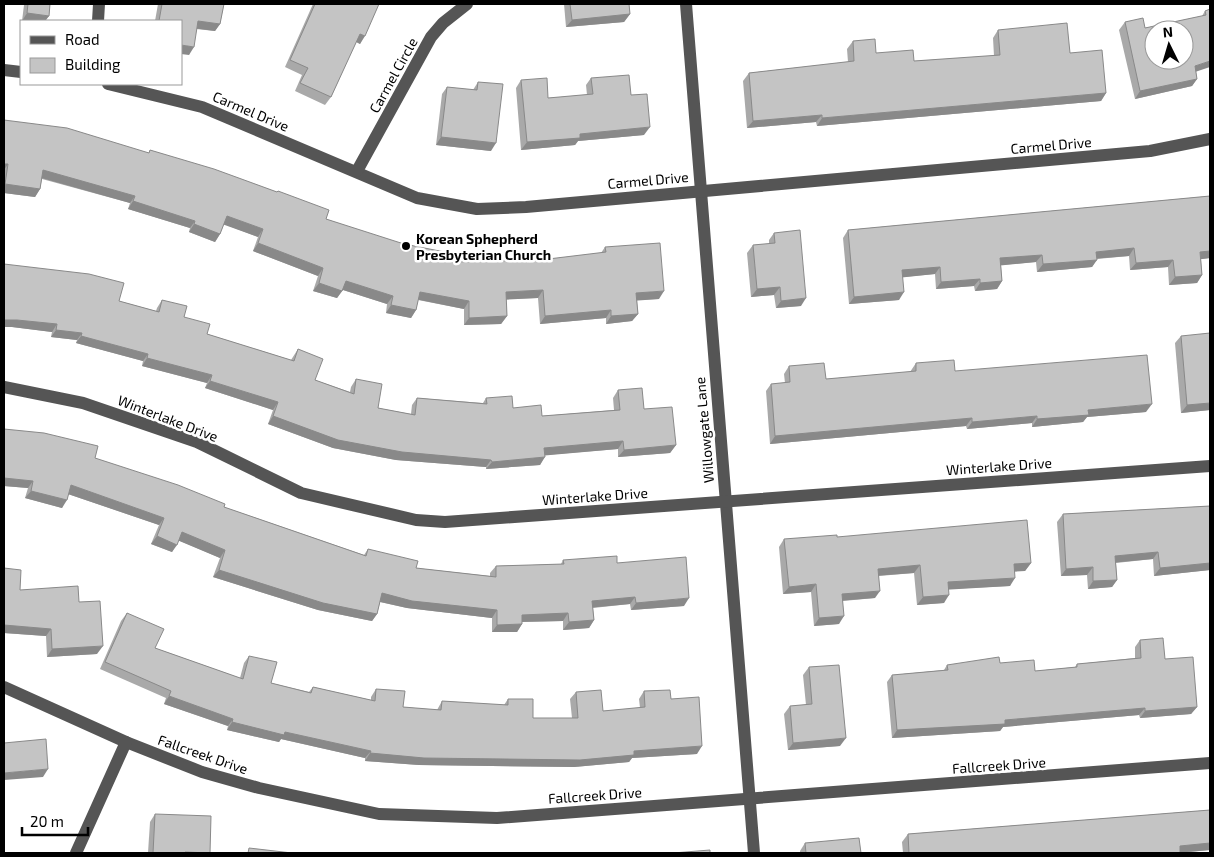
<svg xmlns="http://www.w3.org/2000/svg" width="1214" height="857" font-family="'Exo 2',sans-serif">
  <rect width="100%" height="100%" fill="#fff"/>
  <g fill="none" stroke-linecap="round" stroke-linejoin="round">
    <!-- minor -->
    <g stroke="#555" stroke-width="12">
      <polyline points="686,4 754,853"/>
      <polyline points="98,21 99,4"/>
      <polyline points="4,70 21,72"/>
      <polyline points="108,84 202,107 417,198 477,209 526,207 1150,151 1210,139"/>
      <polyline points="357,171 431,37 443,23 467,4"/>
      <polyline points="4,387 83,403 197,442 301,493 416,520 445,522 1210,466"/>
      <polyline points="4,687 126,742 202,772 259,788 379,814 497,818 1210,763"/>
      <polyline points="76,853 126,742"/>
    </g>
  </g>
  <!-- wall -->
  <g fill="#a9a9a9">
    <polygon points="15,4 50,4 49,16 45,21 22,21 24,5"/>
    <polygon points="158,4 224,4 220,24 215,31 196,29 189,55 181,21 155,21"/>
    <polygon points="313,4 379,4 360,44 356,42 331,97 325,105 295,91 302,75 285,67"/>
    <polygon points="564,4 629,4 630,14 624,22 566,27"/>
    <polygon points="1210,9 1196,72 1197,79 1192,86 1135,99 1119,30 1125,22 1145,28 1202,16 1205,11"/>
    <polygon points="998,30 1070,53 1106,93 1101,101 817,126 816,122 747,128 743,81 749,73 848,62 847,49 853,41 876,53 914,61 994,56 993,38"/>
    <polygon points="591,78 631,95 644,135 578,141 575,145 521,150 516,88 521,80 548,98 587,95 586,85"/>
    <polygon points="478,82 491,151 436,145 442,94 447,87 473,90"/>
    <polygon points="4,120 149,153 150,150 277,192 278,191 326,219 453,262 540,260 601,253 605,247 659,299 637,300 638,314 632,321 606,324 606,318 540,324 538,298 506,299 507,316 501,324 464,325 464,309 418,300 416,310 411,318 386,313 387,304 343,290 337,298 313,291 318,276 253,251 258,237 224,224 220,234 215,242 189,232 190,228 128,209 130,203 42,179 40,189 35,197 4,193"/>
    <polygon points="1210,196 1210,258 1201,259 1202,275 1197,283 1169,285 1168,267 1130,270 1129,256 1097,259 1092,267 1037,272 1036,262 1001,265 1002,281 997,289 975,291 974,286 936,289 935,274 903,277 899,300 849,304 843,238 848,230"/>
    <polygon points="774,233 801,306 776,308 774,295 751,297 747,253 753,245 769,244 769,240"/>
    <polygon points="4,264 119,301 156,311 157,308 162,300 207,334 291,360 298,349 315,380 350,392 351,387 356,379 378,408 411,414 412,405 417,398 483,403 486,398 513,408 542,416 614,410 613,398 618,390 644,409 676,445 670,453 618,457 618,449 545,455 540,465 486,469 486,467 396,460 333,448 268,424 273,410 205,388 207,383 142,366 143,361 76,343 77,340 51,337 52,332 12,327 4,327"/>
    <polygon points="1181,336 1210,410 1181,413 1175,343"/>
    <polygon points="916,363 955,371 1146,412 1087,417 1083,422 1032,427 1032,423 967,429 966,426 770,444 766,391 771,384 785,383 784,374 789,366 826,379 910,372"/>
    <polygon points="4,429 95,458 224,507 364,555 368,549 416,568 490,576 490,573 496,566 561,564 563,560 617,563 684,606 631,610 630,604 593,608 594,620 589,628 563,630 563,621 522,622 522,624 517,632 492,632 492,618 407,608 380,602 377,614 372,621 318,610 213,577 220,558 178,540 172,552 151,544 159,525 68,494 62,508 25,498 28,488 4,486"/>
    <polygon points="1210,506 1210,570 1154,576 1153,559 1116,563 1117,580 1112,587 1088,589 1087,575 1061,576 1057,522 1063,514"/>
    <polygon points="837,537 1031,563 1025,571 1015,571 1010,586 948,589 944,603 917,605 914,573 879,576 875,598 843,601 839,624 814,626 811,592 783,594 779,547 784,539"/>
    <polygon points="4,568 20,590 79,602 97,654 47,657 46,636 4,633"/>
    <polygon points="127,613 155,648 240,678 244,663 249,656 271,683 309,692 313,687 371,700 371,697 376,689 403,707 437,710 442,701 504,705 508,699 533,718 572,718 570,699 576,692 603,711 640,708 639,699 644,691 671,699 697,754 632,758 629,762 574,767 419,765 365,761 365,758 281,739 279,742 227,730 228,726 164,704 166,698 100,669 121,621"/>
    <polygon points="1140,640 1165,659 1197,707 1191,714 1140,718 1139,715 1003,727 1000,731 892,738 887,682 892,675 944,670 947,665 1000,663 1035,671 1075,667 1077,664 1135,658 1135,647"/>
    <polygon points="809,667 840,746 788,750 784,714 790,706 806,705 803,675"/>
    <polygon points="1210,810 1210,850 1180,853 903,853 902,842 908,834"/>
    <polygon points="155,814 210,853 148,853 150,822"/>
    <polygon points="805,843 861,853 800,853 800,851"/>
  </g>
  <!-- shaded-wall -->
  <g fill="#898989">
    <polygon points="27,13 49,16 45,21 22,21"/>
    <polygon points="630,14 624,22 566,27 572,20"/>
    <polygon points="198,21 220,24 215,31 192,28"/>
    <polygon points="360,34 365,36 360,44 355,41"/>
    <polygon points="181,45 194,47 189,55 181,54"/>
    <polygon points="1210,61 1210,67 1189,74 1195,66"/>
    <polygon points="1197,79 1192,86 1135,99 1140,91"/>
    <polygon points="1106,93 1101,101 817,126 822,118"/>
    <polygon points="822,115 816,122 747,128 753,121"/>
    <polygon points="650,127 644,135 578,141 575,145 521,150 527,142 580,134"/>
    <polygon points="441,137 496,143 491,151 436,145"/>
    <polygon points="4,164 8,164 4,170"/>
    <polygon points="43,170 135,196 130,203 38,177"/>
    <polygon points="5,184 40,189 35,197 4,193 4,186"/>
    <polygon points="133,201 195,221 190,228 128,209"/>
    <polygon points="227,216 263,229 258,237 222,224"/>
    <polygon points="194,224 220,234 215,242 189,232"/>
    <polygon points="258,243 323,268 318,276 253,251"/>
    <polygon points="1134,248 1129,256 1091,259 1096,252"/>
    <polygon points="1210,251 1210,258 1195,260 1200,252"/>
    <polygon points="1042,255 1036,262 995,266 1000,258"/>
    <polygon points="1097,260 1092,267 1037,272 1043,264"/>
    <polygon points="1173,260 1168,267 1130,270 1136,263"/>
    <polygon points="940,267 935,274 897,278 902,270"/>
    <polygon points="1202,275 1197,283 1169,285 1175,277"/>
    <polygon points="980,279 974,286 936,289 941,282"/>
    <polygon points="346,281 393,296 387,304 340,289"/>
    <polygon points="1002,281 997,289 975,291 980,283"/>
    <polygon points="319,283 342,291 337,298 313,291"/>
    <polygon points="780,287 774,295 751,297 757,289"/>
    <polygon points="543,290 538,298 501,300 506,292"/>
    <polygon points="664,291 659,299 631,301 636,293"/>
    <polygon points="420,292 469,301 464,309 415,299"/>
    <polygon points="904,292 899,300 849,304 854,297"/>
    <polygon points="806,298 801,306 776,308 781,301"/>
    <polygon points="391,305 416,310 411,318 386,313"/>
    <polygon points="611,310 606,318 540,324 545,316"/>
    <polygon points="638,314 632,321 606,324 611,316"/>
    <polygon points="507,316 501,324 464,325 469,318"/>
    <polygon points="4,320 17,320 57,324 52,332 12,327 4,327"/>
    <polygon points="56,330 82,333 77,340 51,337"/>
    <polygon points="81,336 148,354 143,361 76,343"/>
    <polygon points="147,358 212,375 207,383 142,366"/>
    <polygon points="210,381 278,402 273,410 205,388"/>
    <polygon points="1210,403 1210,410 1181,413 1187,405"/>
    <polygon points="1152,404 1146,412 1087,417 1083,422 1032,427 1037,419 1088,410"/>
    <polygon points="273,416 491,460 486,467 396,460 333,448 268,424"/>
    <polygon points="1037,416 1032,423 967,429 972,422"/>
    <polygon points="972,418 966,426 770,444 775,436"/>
    <polygon points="623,441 618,449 539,456 544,448"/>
    <polygon points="676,445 670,453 618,457 624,450"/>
    <polygon points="545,457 540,465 486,469 492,462"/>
    <polygon points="4,478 33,481 28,488 4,486"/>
    <polygon points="71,485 164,518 159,525 65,493"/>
    <polygon points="31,491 67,500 62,508 25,498"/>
    <polygon points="182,532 225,550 220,558 177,540"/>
    <polygon points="157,536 177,545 172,552 151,544"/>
    <polygon points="1158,552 1153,559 1110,563 1115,556"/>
    <polygon points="1031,563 1025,571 1009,572 1014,564"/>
    <polygon points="1210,563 1210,570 1154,576 1160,568"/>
    <polygon points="920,565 914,573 873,576 878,569"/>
    <polygon points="1093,567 1087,575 1061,576 1066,569"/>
    <polygon points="219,570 377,614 372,621 318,610 213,577"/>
    <polygon points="1015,578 1010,586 942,590 948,582"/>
    <polygon points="1117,580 1112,587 1088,589 1093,581"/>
    <polygon points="816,584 811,592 783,594 789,587"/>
    <polygon points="880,591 875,598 837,601 842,594"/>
    <polygon points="382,593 497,610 492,618 407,608 376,601"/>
    <polygon points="949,595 944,603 917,605 923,597"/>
    <polygon points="635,597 630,604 587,608 592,601"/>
    <polygon points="689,598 684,606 631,610 636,603"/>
    <polygon points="568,613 563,621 517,622 522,615"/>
    <polygon points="844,616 839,624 814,626 819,618"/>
    <polygon points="594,620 589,628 563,630 569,622"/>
    <polygon points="522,624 517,632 492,632 497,625"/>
    <polygon points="4,625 51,629 46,636 4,633"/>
    <polygon points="103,646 97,654 47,657 52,649"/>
    <polygon points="169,696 233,719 228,726 164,704"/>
    <polygon points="1197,707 1191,714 1140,718 1145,711"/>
    <polygon points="1145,708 1139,715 1003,727 1000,731 892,738 897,730 1005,720"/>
    <polygon points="232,722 285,732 371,751 365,758 281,739 279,742 227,730"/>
    <polygon points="846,738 840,746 788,750 793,743"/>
    <polygon points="702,746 697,754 632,758 629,762 574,767 419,765 365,761 370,753 634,751"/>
    <polygon points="48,769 43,777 4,780 4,773"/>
    <polygon points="1210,843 1210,850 1175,853 1180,846"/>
    <polygon points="185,852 210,853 184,853"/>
  </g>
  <!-- building -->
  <g fill="#c4c4c4" stroke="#898989" fill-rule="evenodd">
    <polygon points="28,4 50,4 49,16 27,13"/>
    <polygon points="162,4 224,4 220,24 198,21 194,47 181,45 181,21 159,21"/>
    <polygon points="315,4 379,4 365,36 360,34 331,97 300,83 308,68 290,60"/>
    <polygon points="570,4 629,4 630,14 572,20"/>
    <path d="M1210,9V61L1195,66L1197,79L1140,91L1125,22L1143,18L1145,28L1206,15L1205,11ZM1154,30H1184V60H1154Z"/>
    <polygon points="1067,23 1070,53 1102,50 1106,93 822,118 822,115 753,121 749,73 854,61 853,41 875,39 876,53 913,50 914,61 1000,55 998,30"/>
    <polygon points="629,75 631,95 647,94 650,127 580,134 580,138 527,142 521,80 547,78 548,98 593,94 591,78"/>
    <polygon points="478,82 503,84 496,143 441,137 447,87 477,90"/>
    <polygon points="4,120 67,128 149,153 150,150 214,169 277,192 278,191 329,210 326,219 404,244 455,254 453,262 540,260 606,252 605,247 660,243 664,291 636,293 638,314 611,316 611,310 545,316 543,290 506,292 507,316 469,318 469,301 420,292 416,310 391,305 393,296 346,281 342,291 319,283 323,268 258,243 263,229 227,216 220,234 194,224 195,221 133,201 135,196 43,170 40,189 5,184 8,164 4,164"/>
    <polygon points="1210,196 1210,251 1200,252 1202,275 1175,277 1173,260 1136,263 1134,248 1096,252 1097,260 1043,264 1042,255 1000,258 1002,281 980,283 980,279 941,282 940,267 902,270 904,292 854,297 848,230"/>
    <polygon points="800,230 806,298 781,301 780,287 757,289 753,245 775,243 774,233"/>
    <polygon points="4,264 89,274 124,283 119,301 159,312 162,300 187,306 184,317 210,324 207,334 294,361 298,349 323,359 315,380 354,394 356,379 382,384 378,408 415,415 417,398 487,404 486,398 512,396 513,408 541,405 542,416 620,410 618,390 642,388 644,409 672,407 676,445 624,450 623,441 544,448 545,457 492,462 491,460 402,452 338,440 273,416 278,402 210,381 212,375 147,358 148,354 81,336 82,333 56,330 57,324 17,320 4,320"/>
    <polygon points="1210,333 1210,403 1187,405 1181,336"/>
    <polygon points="1147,355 1152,404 1088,410 1089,415 1037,419 1037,416 972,422 972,418 775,436 771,384 790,382 789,366 824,363 826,379 916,371 916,363 954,360 955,371"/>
    <polygon points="4,429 44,433 98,446 95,458 178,485 225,504 224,507 366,556 368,549 418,561 416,568 496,577 496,566 564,564 563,560 617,556 617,563 686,557 689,598 636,603 635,597 592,601 594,620 569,622 568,613 522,615 522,624 497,625 497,610 412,601 382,593 377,614 323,603 219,570 225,550 182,532 177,545 157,536 164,518 71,485 67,500 31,491 33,481 4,478"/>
    <polygon points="1210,506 1210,563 1160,568 1158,552 1115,556 1117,580 1093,581 1093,567 1066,569 1063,514"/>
    <polygon points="1027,520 1031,563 1014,564 1015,578 948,582 949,595 923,597 920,565 878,569 880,591 842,594 844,616 819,618 816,584 789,587 784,539 837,535 837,537"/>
    <polygon points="4,568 21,570 20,590 78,586 79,602 100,601 103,646 52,649 51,629 4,625"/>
    <polygon points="127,613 164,629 155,648 243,679 249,656 277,662 271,683 311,693 313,687 375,701 376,689 405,691 403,707 441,710 442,701 508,705 508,699 533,699 533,718 578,718 576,692 601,690 603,711 645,707 644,691 670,690 671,699 699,697 702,746 634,751 634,755 580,760 424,758 370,753 371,751 285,732 284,735 232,722 233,719 169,696 171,691 105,662"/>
    <polygon points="1163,638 1165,659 1193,657 1197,707 1145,711 1145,708 1005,720 1005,724 897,730 892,675 948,670 947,665 999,657 1000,663 1034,660 1035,671 1077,667 1077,664 1141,658 1140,640"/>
    <polygon points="839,665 846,738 793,743 790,706 812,704 809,667"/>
    <polygon points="46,739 48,769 4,773 4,743"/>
    <polygon points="1210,810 1210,843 1180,846 1180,853 909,853 908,834"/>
    <polygon points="155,814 211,816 210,853 185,852 185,853 153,853"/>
    <polygon points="859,838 861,853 806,853 805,843"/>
    <polygon points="249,848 292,853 248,853"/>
    <polygon points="710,850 710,853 673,853"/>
  </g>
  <!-- markers -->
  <circle fill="#000" stroke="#fff" stroke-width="2" cx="406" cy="246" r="5"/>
  <g text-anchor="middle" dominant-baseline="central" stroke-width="5" stroke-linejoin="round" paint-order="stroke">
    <!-- street labels -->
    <g font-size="14" fill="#000" stroke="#fff">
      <text transform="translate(393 75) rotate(-61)">Carmel Circle</text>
      <text transform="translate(251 111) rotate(23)">Carmel Drive</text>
      <text transform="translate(1051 145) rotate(-5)">Carmel Drive</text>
      <text transform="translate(648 180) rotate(-5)">Carmel Drive</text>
      <text transform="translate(168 418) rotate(21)">Winterlake Drive</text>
      <text transform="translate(704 430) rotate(-95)">Willowgate Lane</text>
      <text transform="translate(999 466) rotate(-4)">Winterlake Drive</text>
      <text transform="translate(595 496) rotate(-4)">Winterlake Drive</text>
      <text transform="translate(203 754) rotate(19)">Fallcreek Drive</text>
      <text transform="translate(999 765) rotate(-4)">Fallcreek Drive</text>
      <text transform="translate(595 795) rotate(-4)">Fallcreek Drive</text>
    </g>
    <!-- poi labels -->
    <g font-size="14" font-weight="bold" fill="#000" stroke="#fff" text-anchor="start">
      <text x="416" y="238">Korean Sphepherd<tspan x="416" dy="16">Presbyterian Church</tspan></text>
    </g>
  </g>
  <!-- border -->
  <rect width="1214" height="857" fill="none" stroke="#000000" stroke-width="10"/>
  <!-- legend -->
  <rect x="20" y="20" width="162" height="65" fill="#ffffff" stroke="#999999"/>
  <rect x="30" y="36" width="25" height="8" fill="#555555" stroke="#999999"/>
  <text x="65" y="45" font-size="15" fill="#000000">Road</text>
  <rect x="30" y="58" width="25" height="15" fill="#c4c4c4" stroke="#999999"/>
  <text x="65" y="70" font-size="15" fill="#000000">Building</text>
  <!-- north arrow -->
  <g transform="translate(1169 45) rotate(355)"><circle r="24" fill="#ffffff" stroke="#999999"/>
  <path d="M0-4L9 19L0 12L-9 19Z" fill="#000000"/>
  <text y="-8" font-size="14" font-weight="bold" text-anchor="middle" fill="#000000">N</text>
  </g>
  <!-- scale -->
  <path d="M22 827v8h66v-8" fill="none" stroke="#000000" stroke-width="2.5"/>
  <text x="30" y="827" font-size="15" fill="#000000" stroke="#ffffff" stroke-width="4" paint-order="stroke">20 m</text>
</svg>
